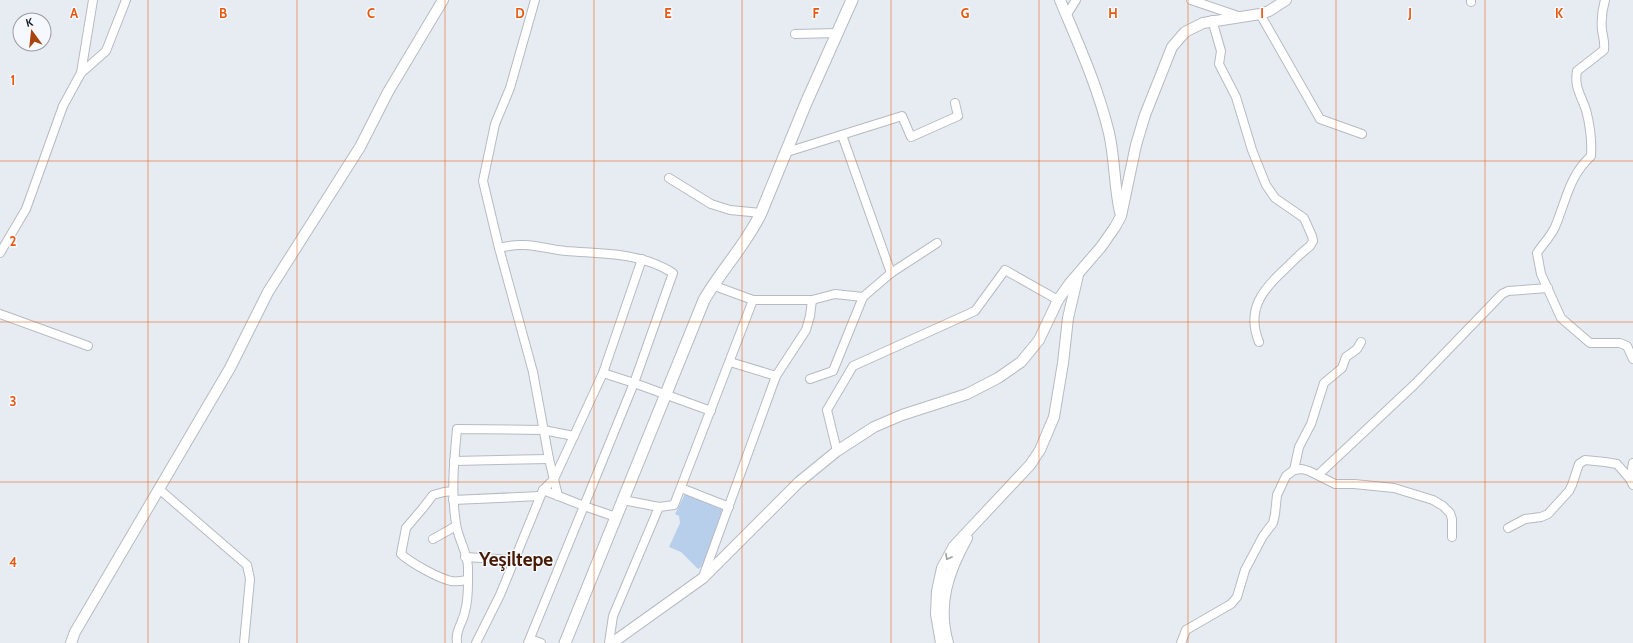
<svg xmlns="http://www.w3.org/2000/svg" width="1633" height="643" font-family="Cabin,sans-serif">
  <rect width="100%" height="100%" fill="#e6ecf2"/>
  <!-- green -->
  <polygon fill="#b8cfeb" points="685,494 723,509 704,565 698,569 681,552 669,547 680,523 679,516 675,514"/>
  <g fill="none" stroke-linecap="round" stroke-linejoin="round">
    <defs>
      <g id="minor">
        <polyline points="535,0 510,88 495,124 483,181 499,248 533,372 549,459 558,496"/>
        <polyline points="1191,0 1241,17"/>
        <path d="M1605,0C1602,10 1601,19 1602,30C1603,37 1605,42 1604,50L1577,71C1574,87 1581,95 1586,110C1590,125 1592,140 1591,156C1569,176 1566,201 1555,227C1551,236 1543,244 1537,253L1541,274L1561,318L1590,343H1620L1627,346L1633,359"/>
        <polyline points="1471,2 1471,0"/>
        <polyline points="1260,14 1320,119 1362,134"/>
        <polyline points="1066,16 1076,0"/>
        <path d="M1212,20L1221,51L1219,64L1236,97L1252,150L1266,185L1275,198L1304,218L1312,236L1313,241L1310,246C1301,253 1293,261 1285,269C1262,290 1246,310 1259,342"/>
        <polyline points="795,34 838,33"/>
        <polyline points="81,73 93,0"/>
        <polyline points="842,135 891,273"/>
        <polyline points="787,152 902,116 911,137 958,116 955,103"/>
        <polyline points="669,178 711,204 730,210 761,213"/>
        <path d="M499,248C527,241 539,248 566,251C603,254 640,252 673,273L634,383L711,411"/>
        <polyline points="0,253 26,209 63,106 81,73 106,51 126,0"/>
        <polyline points="753,300 812,300 835,294 863,297 891,273 937,243"/>
        <polyline points="0,314 88,346"/>
        <polyline points="730,362 776,376"/>
        <polyline points="603,373 634,383 584,506 616,517"/>
        <polyline points="810,379 833,371 863,297"/>
        <polyline points="837,451 827,410 853,366 975,311 1005,270 1058,300"/>
        <polyline points="454,461 549,459"/>
        <polyline points="1633,463 1630,479 1633,485"/>
        <polyline points="1294,470 1299,447 1311,424 1324,383 1342,368 1346,357 1357,349 1361,342"/>
        <polyline points="1318,475 1415,384 1502,294 1508,291 1548,288"/>
        <polyline points="681,488 729,507"/>
        <polyline points="159,489 247,565 250,579 244,643"/>
        <path d="M453,491L444,492L433,495L423,508L406,528L401,554C411,563 438,578 451,581C456,582 462,581 467,580"/>
        <polyline points="453,500 540,496"/>
        <polyline points="623,500 659,507"/>
        <polyline points="1508,528 1525,519 1541,517 1548,514 1569,491 1572,485 1579,464 1585,460 1605,462 1617,464 1630,479"/>
        <polyline points="433,539 456,526"/>
        <polyline points="465,557 513,560"/>
        <polyline points="703,577 776,376 806,330 810,316 812,300"/>
        <polyline points="530,639 541,643"/>
        <path d="M457,643C455,630 463,623 465,611C469,598 468,582 468,568C468,553 458,539 456,524C451,492 454,461 457,429L543,430L574,436"/>
        <polyline points="476,643 500,595 543,490 554,479 603,373 642,259"/>
        <polyline points="528,643 584,506 543,490"/>
        <polyline points="609,643 613,616 659,507 674,505 753,300 712,285"/>
        <polyline points="1181,643 1186,630 1231,604 1237,597 1245,570 1263,536 1273,523 1275,514 1277,495 1286,476 1294,470 1302,469 1309,471 1335,484 1354,484 1394,488 1433,500 1443,506 1450,513 1452,519 1452,537"/>
      </g>
      <g id="tertiary">
        <path d="M1060,0C1078,43 1098,87 1109,133C1115,159 1114,186 1120,212"/>
        <polyline points="71,643 75,632 230,368 268,292 360,147 388,92 443,0"/>
        <polyline points="612,643 703,578 799,482 837,451 874,427 902,415 967,394 998,378 1021,362 1039,340 1058,300 1070,283 1101,247 1115,227 1121,216 1136,145 1145,115 1172,47 1185,32 1203,23 1260,14 1269,11 1286,0"/>
        <polyline points="941,643 936,614 937,591 942,568 954,546 1030,465 1040,450 1054,417 1063,363 1068,318 1078,275"/>
        <path d="M948,643C937,605 948,572 967,538"/>
      </g>
      <path id="secondary" d="M565,643L704,300C721,270 746,245 761,213L806,103L852,0"/>
    </defs>
    <!-- minor casing -->
    <use href="#minor" stroke="#b6bbc1" stroke-width="10"/>
    <!-- tertiary casing -->
    <use href="#tertiary" stroke="#b6bbc1" stroke-width="12"/>
    <!-- secondary casing -->
    <use href="#secondary" stroke="#b6bbc1" stroke-width="13"/>
    <!-- minor -->
    <use href="#minor" stroke="#fff" stroke-width="8"/>
    <!-- tertiary -->
    <use href="#tertiary" stroke="#fff" stroke-width="10"/>
    <!-- secondary -->
    <use href="#secondary" stroke="#fff" stroke-width="11"/>
  </g>
  <!-- one-way arrows -->
  <defs><path id="oneway-chevron" d="M-2-3.5L2.5 0L-2 3.5" fill="none" stroke-width="1.6" stroke-linecap="round" stroke-linejoin="round"/></defs>
  <use stroke="#9fa0a1" href="#oneway-chevron" transform="translate(948 557) rotate(119)"/>
  <!-- grid -->
  <path fill="none" stroke="#e8590c" stroke-width="1" stroke-opacity="0.55" d="M148,0V643M297,0V643M445,0V643M594,0V643M742,0V643M891,0V643M1039,0V643M1188,0V643M1336,0V643M1485,0V643M0,161H1633M0,322H1633M0,482H1633"/>
  <g text-anchor="middle" dominant-baseline="central" stroke-width="3" stroke-linejoin="round" paint-order="stroke">
    <!-- district labels -->
    <g font-size="19" font-weight="bold" fill="#491a03" stroke="#f5f9fe">
      <text x="516" y="559">Yeşiltepe</text>
    </g>
  </g>
  <g font-size="13" text-anchor="middle" font-weight="bold" fill="#e8590c" stroke="#f5f9fe" stroke-width="3" stroke-linejoin="round" paint-order="stroke">
    <text x="74" y="18">A</text>
    <text x="223" y="18">B</text>
    <text x="371" y="18">C</text>
    <text x="520" y="18">D</text>
    <text x="668" y="18">E</text>
    <text x="816" y="18">F</text>
    <text x="965" y="18">G</text>
    <text x="1113" y="18">H</text>
    <text x="1262" y="18">I</text>
    <text x="1410" y="18">J</text>
    <text x="1559" y="18">K</text>
    <text x="13" y="85">1</text>
    <text x="13" y="246">2</text>
    <text x="13" y="406">3</text>
    <text x="13" y="567">4</text>
  </g>
  <!-- north arrow -->
  <g transform="translate(32 32) rotate(345)"><circle r="19" fill="#f5f9fe" stroke="#999ca0"/>
  <path d="M0-3L7 15L0 10L-7 15Z" fill="#a7440f"/>
  <text y="-6" font-size="11" font-weight="bold" text-anchor="middle" fill="#0f1113">K</text>
  </g>
</svg>
